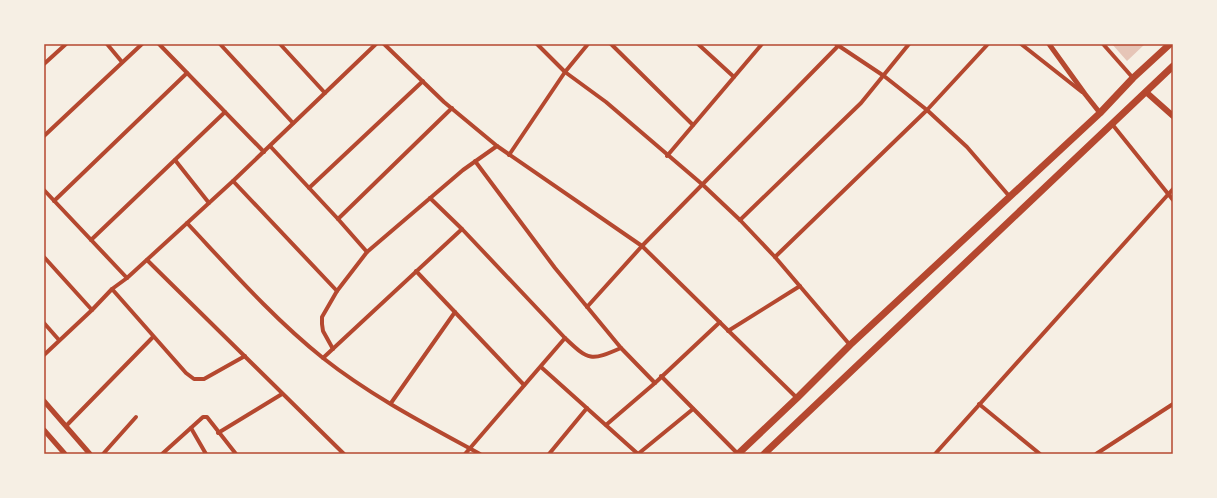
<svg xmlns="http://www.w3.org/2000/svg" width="1217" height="498" font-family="Karla,sans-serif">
  <rect width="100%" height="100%" fill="#f6efe4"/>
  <!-- building -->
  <polygon fill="#e6c5b7" points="1112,44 1145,44 1127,61"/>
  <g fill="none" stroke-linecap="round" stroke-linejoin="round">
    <!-- minor -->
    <g stroke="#b5482f" stroke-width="4">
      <polyline points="107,44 122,62"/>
      <polyline points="159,44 264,152"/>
      <polyline points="220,44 293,123"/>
      <polyline points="280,44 325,93"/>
      <polyline points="384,44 444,102 497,146 642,246 797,398"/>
      <polyline points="537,44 565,72 606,102 703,185 740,220 775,257 850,345"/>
      <polyline points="611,44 693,125"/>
      <polyline points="698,44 734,77"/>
      <polyline points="836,44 884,76 927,110 967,147 1010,197"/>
      <polyline points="1021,44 1082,92"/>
      <polyline points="1103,44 1133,78"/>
      <polyline points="44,64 66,44"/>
      <polyline points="1112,124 1173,200"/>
      <polyline points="44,136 142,44"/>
      <polyline points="270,146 338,219 367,252"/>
      <polyline points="509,155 565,72 588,44"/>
      <polyline points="667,156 762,44"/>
      <polyline points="175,160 209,203"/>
      <polyline points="475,161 555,268 621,348 655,383"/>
      <polyline points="233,181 337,291"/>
      <polyline points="309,188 423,81"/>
      <polyline points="44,190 127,278"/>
      <path d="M430,198L462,229L565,338C589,361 591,361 621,348"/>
      <polyline points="54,201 187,73"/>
      <polyline points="338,219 452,108"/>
      <polyline points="740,220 861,103 909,44"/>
      <path d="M187,223C231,270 273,318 323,358C371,396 427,425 480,454"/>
      <polyline points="91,240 225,112"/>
      <polyline points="44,257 92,310"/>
      <polyline points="775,257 927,110 988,44"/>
      <polyline points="147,260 344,454"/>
      <polyline points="416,271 524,385"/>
      <polyline points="112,289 186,373 194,379 204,379 245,356"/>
      <polyline points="587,307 642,246 840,44"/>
      <polyline points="44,323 59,340"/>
      <polyline points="728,331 800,286"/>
      <polyline points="333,349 323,331 322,324 322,317 337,291 367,252 463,170 497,146"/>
      <polyline points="44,355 92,310 112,289 127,278 233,181 376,44"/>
      <polyline points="323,358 462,229"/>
      <polyline points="541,367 638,454"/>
      <polyline points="661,376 738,454"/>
      <polyline points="391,403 455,312"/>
      <polyline points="979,404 1040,454"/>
      <polyline points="606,425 655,383 720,322"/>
      <polyline points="66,426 153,337"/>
      <polyline points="191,428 206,454"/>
      <polyline points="218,433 282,394"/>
      <polyline points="103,454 136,417"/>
      <polyline points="162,454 203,417 207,417 236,454"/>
      <polyline points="465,454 565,338"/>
      <polyline points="549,454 587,408"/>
      <polyline points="638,454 693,409"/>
      <polyline points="935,454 1173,189"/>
      <polyline points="1096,454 1173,404"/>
    </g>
    <!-- tertiary -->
    <g stroke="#b5482f" stroke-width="5">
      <polyline points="1049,44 1085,94 1100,113"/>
      <polyline points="44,401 90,454"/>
      <polyline points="44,430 65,454"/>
    </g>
    <!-- secondary -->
    <polyline stroke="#b5482f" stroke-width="6" points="1146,92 1173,116"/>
    <!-- primary -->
    <g stroke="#b5482f" stroke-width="7">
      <polyline points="738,454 797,398 850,345 1100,113 1133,78 1170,44"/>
      <polyline points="764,454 1173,66"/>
    </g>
  </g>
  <!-- border -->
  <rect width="1217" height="498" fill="none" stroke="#f6efe4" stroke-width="90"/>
  <rect x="45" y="45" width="1127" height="408" fill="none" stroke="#b5482f" stroke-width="1.5"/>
</svg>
